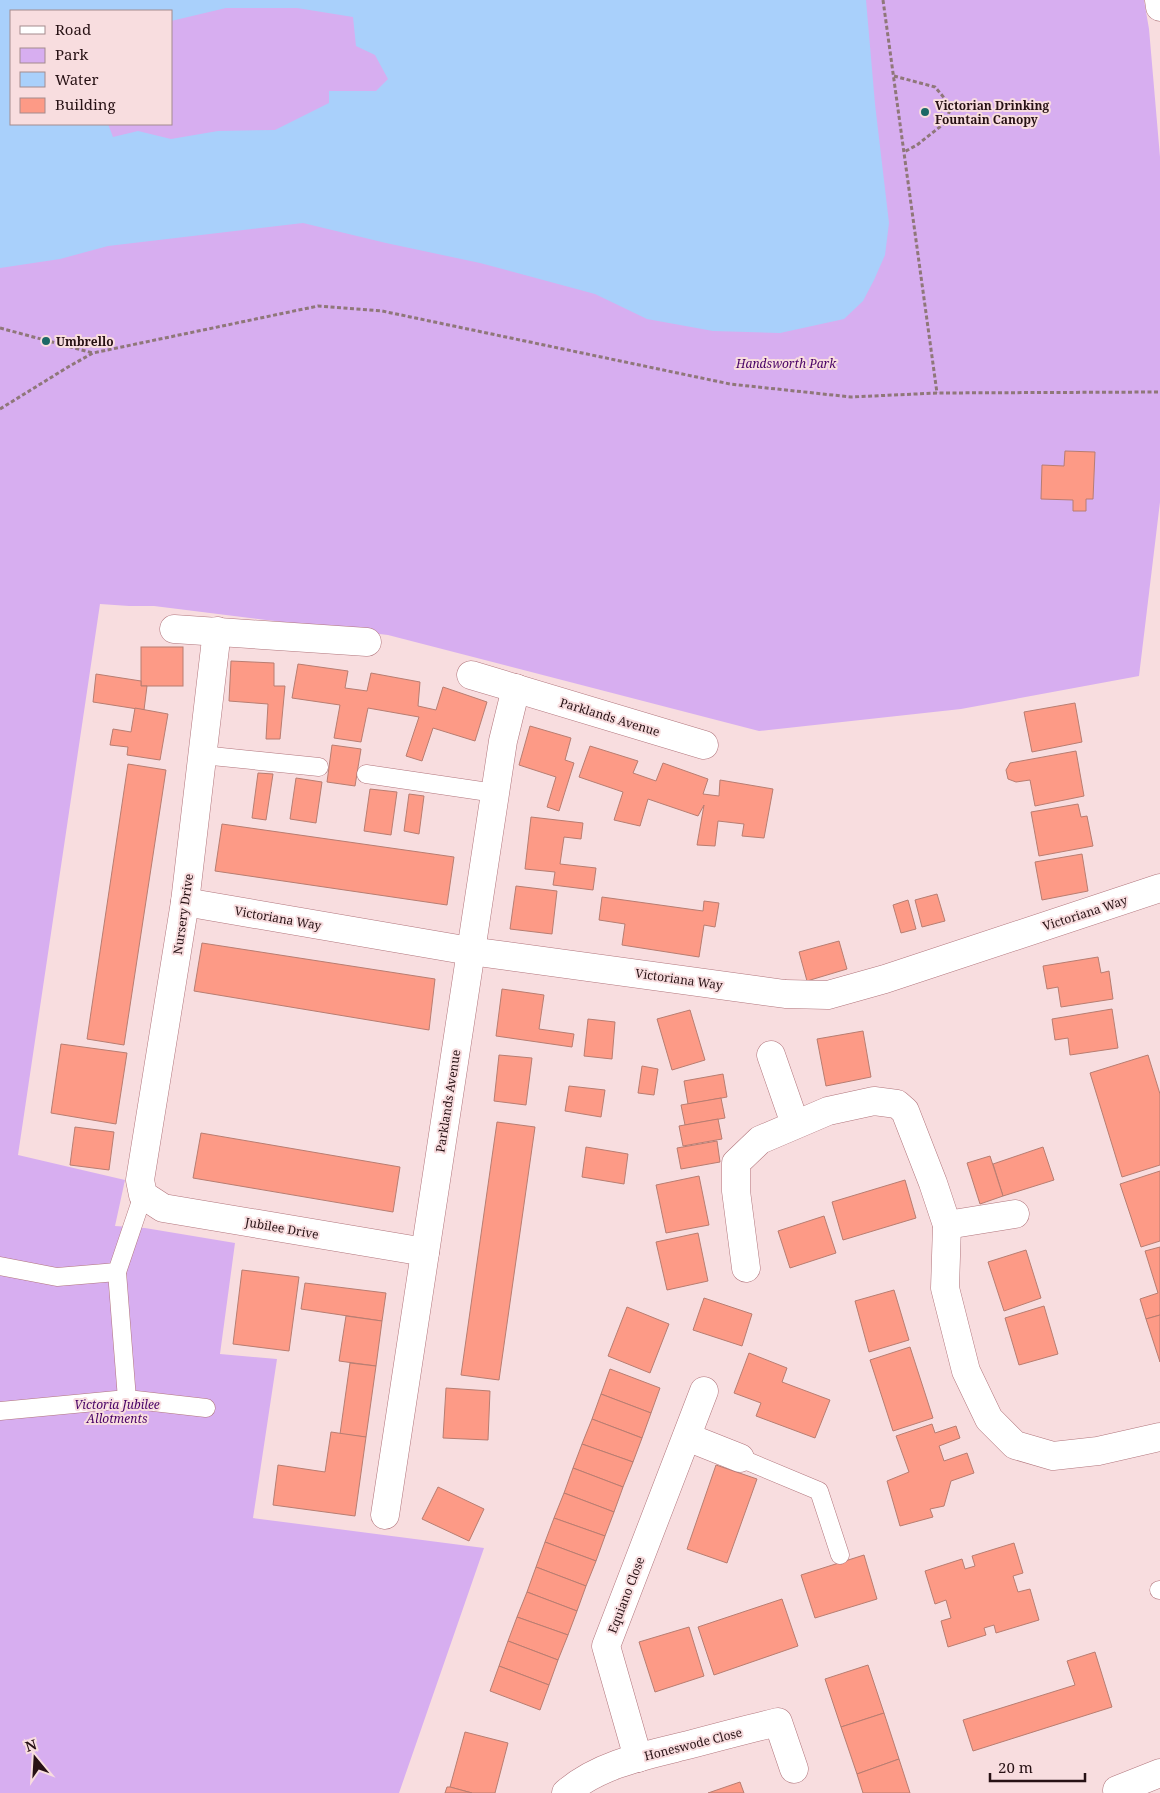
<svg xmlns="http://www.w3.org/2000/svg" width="1160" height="1793" font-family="'Noto Serif',serif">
  <rect width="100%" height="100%" fill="#f8dddf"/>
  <!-- green -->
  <path fill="#d7aef0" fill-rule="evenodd" d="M0,0H1144L1149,29L1160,157V502L1139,676L961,709L759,731L388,635L154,606H129L100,604L18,1155L125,1180L115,1226L145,1228L235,1243L220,1354L277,1359L253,1518L484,1548L399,1793H0ZM11,11H171V124H11Z"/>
  <!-- water -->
  <path fill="#a9d0fb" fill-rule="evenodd" d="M0,0H866L875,104L889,223L885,255L874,280L863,301L844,319L780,333L713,331L647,319L595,294L480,263L386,243L303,223L108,246L60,259L0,268ZM226,8H297L353,17L356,46L375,55L388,79L376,91H329V103L275,130L218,131L171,139L138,131L113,137L108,124H11V11H171V21Z"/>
  <!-- building -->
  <g fill="#fd9a86" stroke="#b87d71">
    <polygon points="1065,451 1095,452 1093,499 1086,499 1086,511 1073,511 1073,500 1041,499 1042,465 1064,466"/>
    <rect x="141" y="647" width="42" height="39"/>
    <polygon points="231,661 274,663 274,686 285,686 280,739 266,739 268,704 229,701"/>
    <polygon points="298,664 348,671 345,688 367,691 371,673 420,682 418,706 436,710 443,687 487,702 475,741 433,728 422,761 406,756 419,717 368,708 361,742 334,738 340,705 292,698"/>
    <polygon points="96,674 141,681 141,686 147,686 144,710 93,702"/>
    <polygon points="1075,703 1082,742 1032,752 1024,712"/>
    <polygon points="135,708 168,714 160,760 127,755 128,747 110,745 113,729 131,732"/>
    <polygon points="530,726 571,738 565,760 574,763 559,811 547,807 556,777 519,765"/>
    <polygon points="332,745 361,749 355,786 327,782"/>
    <polygon points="590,746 638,761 633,773 656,781 663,763 708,779 703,794 719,796 720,780 773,789 764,838 742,836 744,824 718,821 715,846 697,845 704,805 698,816 648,799 640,826 614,820 623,792 579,777"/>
    <polygon points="1076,751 1084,796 1035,806 1030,780 1016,782 1008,779 1006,770 1010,763"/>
    <polygon points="128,764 166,770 124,1045 87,1039"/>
    <polygon points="258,773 273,774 266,820 252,818"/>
    <polygon points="296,778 322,782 316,823 290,819"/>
    <polygon points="370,789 397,792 391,835 364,831"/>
    <polygon points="409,794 424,796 419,834 404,831"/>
    <polygon points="1078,804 1081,817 1087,816 1093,846 1039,856 1031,812"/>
    <polygon points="531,817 583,823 581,839 564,837 560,864 596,868 593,890 553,885 555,872 525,869"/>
    <polygon points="222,824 454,857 447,905 215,871"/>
    <polygon points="1082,854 1088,891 1042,900 1035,862"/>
    <polygon points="516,886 557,891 552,934 510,929"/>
    <polygon points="937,894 945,921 922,927 915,900"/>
    <polygon points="602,897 703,911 704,901 719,903 715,927 704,925 699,957 622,945 625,924 599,920"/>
    <polygon points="908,900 916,929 901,933 893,905"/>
    <polygon points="839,941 847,969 807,981 799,952"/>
    <polygon points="202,943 435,979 429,1030 194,991"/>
    <polygon points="1098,957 1101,973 1109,971 1113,999 1061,1007 1058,987 1047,989 1043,966"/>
    <polygon points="502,989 544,995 539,1029 574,1034 572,1047 496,1036"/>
    <polygon points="1112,1009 1118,1048 1070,1055 1068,1038 1055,1040 1052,1019"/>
    <polygon points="690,1010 705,1060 672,1070 657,1019"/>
    <polygon points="588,1019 615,1022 612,1059 584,1056"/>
    <polygon points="863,1031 871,1077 826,1086 817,1039"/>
    <polygon points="61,1044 127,1053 116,1124 51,1113"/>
    <polygon points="499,1055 532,1058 526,1105 494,1101"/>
    <polygon points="1148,1055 1160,1094 1160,1165 1122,1177 1090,1073"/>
    <polygon points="642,1066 658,1069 654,1095 638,1093"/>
    <polygon points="723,1074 727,1097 688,1104 684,1081"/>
    <polygon points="569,1086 605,1090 601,1117 565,1111"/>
    <polygon points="721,1098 725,1118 685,1125 681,1105"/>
    <polygon points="718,1119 722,1139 683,1146 679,1126"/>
    <polygon points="497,1122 535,1127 499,1380 461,1375"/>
    <polygon points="75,1127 114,1132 109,1170 70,1165"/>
    <polygon points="201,1133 400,1167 393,1212 193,1178"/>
    <polygon points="717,1141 720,1162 681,1169 677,1148"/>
    <polygon points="586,1147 628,1154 624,1184 582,1177"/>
    <polygon points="1043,1147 1054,1180 1003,1196 993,1164"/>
    <polygon points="990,1156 1003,1196 980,1204 967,1163"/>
    <polygon points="1160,1171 1160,1241 1141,1247 1120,1184"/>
    <polygon points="699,1176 709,1225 666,1233 656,1185"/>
    <polygon points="905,1180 916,1218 843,1240 832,1202"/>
    <polygon points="824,1216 836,1253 790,1268 778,1231"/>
    <polygon points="698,1233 708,1281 667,1290 656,1242"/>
    <polygon points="1160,1247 1160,1315 1146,1319 1140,1299 1158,1293 1145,1251"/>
    <polygon points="1026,1250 1041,1298 1004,1311 988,1262"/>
    <polygon points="242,1270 299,1277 289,1351 233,1344"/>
    <polygon points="305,1283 386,1293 382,1321 301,1309"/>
    <polygon points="894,1290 909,1340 869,1352 855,1301"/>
    <polygon points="704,1298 752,1314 742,1346 693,1330"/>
    <polygon points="1044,1306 1058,1354 1019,1365 1005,1318"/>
    <polygon points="627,1307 669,1324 650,1373 608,1356"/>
    <polygon points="1160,1315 1160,1362 1146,1319"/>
    <polygon points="346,1316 382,1321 376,1366 339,1361"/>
    <polygon points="910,1347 933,1418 893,1431 870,1360"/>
    <polygon points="749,1353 787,1368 782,1382 830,1400 815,1438 756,1416 761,1403 734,1393"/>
    <polygon points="350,1363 376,1366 366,1437 340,1434"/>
    <polygon points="610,1369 660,1388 651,1413 601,1394"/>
    <polygon points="446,1388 490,1391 488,1440 443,1438"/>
    <polygon points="601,1394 651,1413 642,1438 592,1419"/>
    <polygon points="592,1419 642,1438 633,1462 582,1444"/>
    <polygon points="932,1424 935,1433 956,1426 960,1438 939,1446 944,1461 967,1453 974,1473 951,1481 944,1506 930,1509 933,1517 900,1526 887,1481 909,1472 896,1436"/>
    <polygon points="331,1432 366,1437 355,1516 273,1505 278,1465 325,1472"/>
    <polygon points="582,1444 633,1462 623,1487 573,1468"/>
    <polygon points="716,1465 757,1479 727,1563 687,1549"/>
    <polygon points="573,1468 623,1487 614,1512 564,1493"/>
    <polygon points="438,1487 484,1509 469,1541 422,1519"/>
    <polygon points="564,1493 614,1512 605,1536 554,1518"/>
    <polygon points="554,1518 605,1536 596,1561 545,1542"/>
    <polygon points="545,1542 596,1561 586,1586 536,1567"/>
    <polygon points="1014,1543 1023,1573 1013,1576 1018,1592 1030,1589 1039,1620 996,1633 994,1625 984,1628 986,1635 948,1647 941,1621 951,1618 946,1600 935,1604 925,1571 962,1559 965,1569 975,1566 972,1556"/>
    <polygon points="864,1555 877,1599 815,1618 801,1575"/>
    <polygon points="536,1567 586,1586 577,1611 527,1592"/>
    <polygon points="527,1592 577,1611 568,1635 517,1617"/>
    <polygon points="782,1599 798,1646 714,1675 698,1627"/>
    <polygon points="517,1617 568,1635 558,1660 508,1641"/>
    <polygon points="689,1627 704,1676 655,1692 639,1642"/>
    <polygon points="508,1641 558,1660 549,1685 499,1666"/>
    <polygon points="1095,1652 1112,1707 973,1751 963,1720 1075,1685 1067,1661"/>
    <polygon points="868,1665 884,1713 841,1727 825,1679"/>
    <polygon points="499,1666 549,1685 540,1710 490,1691"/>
    <polygon points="884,1713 899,1759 857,1774 841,1727"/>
    <polygon points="465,1732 508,1743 495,1793 472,1793 450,1787"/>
    <polygon points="899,1759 910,1793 863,1793 857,1774"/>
    <polygon points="740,1782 744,1793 708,1793"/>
    <polygon points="447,1787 450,1787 472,1793 445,1793"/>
  </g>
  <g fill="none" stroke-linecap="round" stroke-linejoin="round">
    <defs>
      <g id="lane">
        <polyline points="202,755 319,767"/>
        <polyline points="366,774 495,793"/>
        <polyline points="0,1266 57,1277 117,1272 143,1195"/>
        <polyline points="117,1272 127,1399 206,1408"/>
        <polyline points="0,1411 127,1399"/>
        <polyline points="740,1458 819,1491 840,1555"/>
        <polyline points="1159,1590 1160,1590"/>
      </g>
      <g id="street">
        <polyline points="174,629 367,642"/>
        <polyline points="217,631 185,902 140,1180 143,1195 163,1208 425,1252"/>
        <polyline points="471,675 704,745"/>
        <polyline points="185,902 470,951 785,994 828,995 885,979 1160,888"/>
        <polyline points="771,1055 795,1124"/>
        <polyline points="947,1225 1015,1214"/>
        <polyline points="746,1268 736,1191 736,1163 760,1140 828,1111 874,1101 897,1104 905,1111 933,1183 947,1225 945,1288 966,1371 989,1419 1015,1445 1053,1456 1098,1451 1160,1437"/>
        <polyline points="687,1437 740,1458"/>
        <polyline points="385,1515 503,741 516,688"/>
        <polyline points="638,1758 606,1646 704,1391"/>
        <polyline points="1117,1790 1160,1773"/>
        <path d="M566,1793C599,1764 647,1755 688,1745C718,1737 748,1729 778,1722L794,1769"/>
      </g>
      <polyline id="secondary" points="1159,0 1160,7"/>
    </defs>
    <!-- lane casing -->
    <use href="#lane" stroke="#b1757c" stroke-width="19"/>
    <!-- street casing -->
    <use href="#street" stroke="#b1757c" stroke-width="29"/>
    <!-- secondary casing -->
    <use href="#secondary" stroke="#b1757c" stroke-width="29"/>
    <!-- path -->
    <g stroke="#8f7779" stroke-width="3" stroke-dasharray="4 2.5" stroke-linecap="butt">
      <polyline points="883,0 937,393"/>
      <polyline points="894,76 935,87 951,106 946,122 917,145 904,152"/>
      <polyline points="0,328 93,353"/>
      <polyline points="0,409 68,367 93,353 318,306 382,311 730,384 851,397 937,393 1160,392"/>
    </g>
    <!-- lane -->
    <use href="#lane" stroke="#fff" stroke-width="18"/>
    <!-- street -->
    <use href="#street" stroke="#fff" stroke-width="28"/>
    <!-- secondary -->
    <use href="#secondary" stroke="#fff" stroke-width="28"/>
  </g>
  <!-- markers -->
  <g fill="#1c6866" stroke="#f8dddf" stroke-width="2">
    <circle cx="925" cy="112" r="5"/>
    <circle cx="46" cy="341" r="5"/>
  </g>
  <g text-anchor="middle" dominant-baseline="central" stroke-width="4" stroke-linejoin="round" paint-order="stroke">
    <!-- poi labels -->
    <g font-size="12" font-weight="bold" fill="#271114" stroke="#f8dddf" text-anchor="start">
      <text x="935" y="105">Victorian Drinking<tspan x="935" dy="14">Fountain Canopy</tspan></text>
      <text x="56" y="341">Umbrello</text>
    </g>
    <!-- park labels -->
    <g font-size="12" font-style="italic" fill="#480065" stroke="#f8dddf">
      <text x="786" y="363">Handsworth Park</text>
      <text x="117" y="1404">Victoria Jubilee<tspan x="117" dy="14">Allotments</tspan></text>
    </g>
    <!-- street labels -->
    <g font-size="12" fill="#271114" stroke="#f8dddf">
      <text transform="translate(610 717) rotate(17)">Parklands Avenue</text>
      <text transform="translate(1085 913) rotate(-18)">Victoriana Way</text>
      <text transform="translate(183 914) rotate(-82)">Nursery Drive</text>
      <text transform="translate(278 918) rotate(10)">Victoriana Way</text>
      <text transform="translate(679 979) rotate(8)">Victoriana Way</text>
      <text transform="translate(448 1101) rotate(-81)">Parklands Avenue</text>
      <text transform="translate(282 1228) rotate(10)">Jubilee Drive</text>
      <text transform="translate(626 1595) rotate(-69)">Equiano Close</text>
      <text transform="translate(693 1744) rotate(-14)">Honeswode Close</text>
    </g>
  </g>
  <!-- legend -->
  <rect x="10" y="10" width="162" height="115" fill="#f8dddf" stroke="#a48b8e"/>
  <rect x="20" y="26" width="25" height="8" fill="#ffffff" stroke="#a48b8e"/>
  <text x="55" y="35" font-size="15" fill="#271114">Road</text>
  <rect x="20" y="48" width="25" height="15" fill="#d7aef0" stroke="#a48b8e"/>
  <text x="55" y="60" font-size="15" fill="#271114">Park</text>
  <rect x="20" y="72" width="25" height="15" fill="#a9d0fb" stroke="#a48b8e"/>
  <text x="55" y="85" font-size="15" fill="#271114">Water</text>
  <rect x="20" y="98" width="25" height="15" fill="#fd9a86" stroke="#a48b8e"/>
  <text x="55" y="110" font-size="15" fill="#271114">Building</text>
  <!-- north arrow -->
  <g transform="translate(35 1758) rotate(342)" stroke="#f8dddf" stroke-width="4" paint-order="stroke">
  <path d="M0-4L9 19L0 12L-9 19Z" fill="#271114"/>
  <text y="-8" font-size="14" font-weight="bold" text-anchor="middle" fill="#271114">N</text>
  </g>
  <!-- scale -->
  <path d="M990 1773v8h95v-8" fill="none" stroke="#271114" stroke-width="2.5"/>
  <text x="998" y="1773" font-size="15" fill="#271114" stroke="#f8dddf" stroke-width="4" paint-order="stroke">20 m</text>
</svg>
